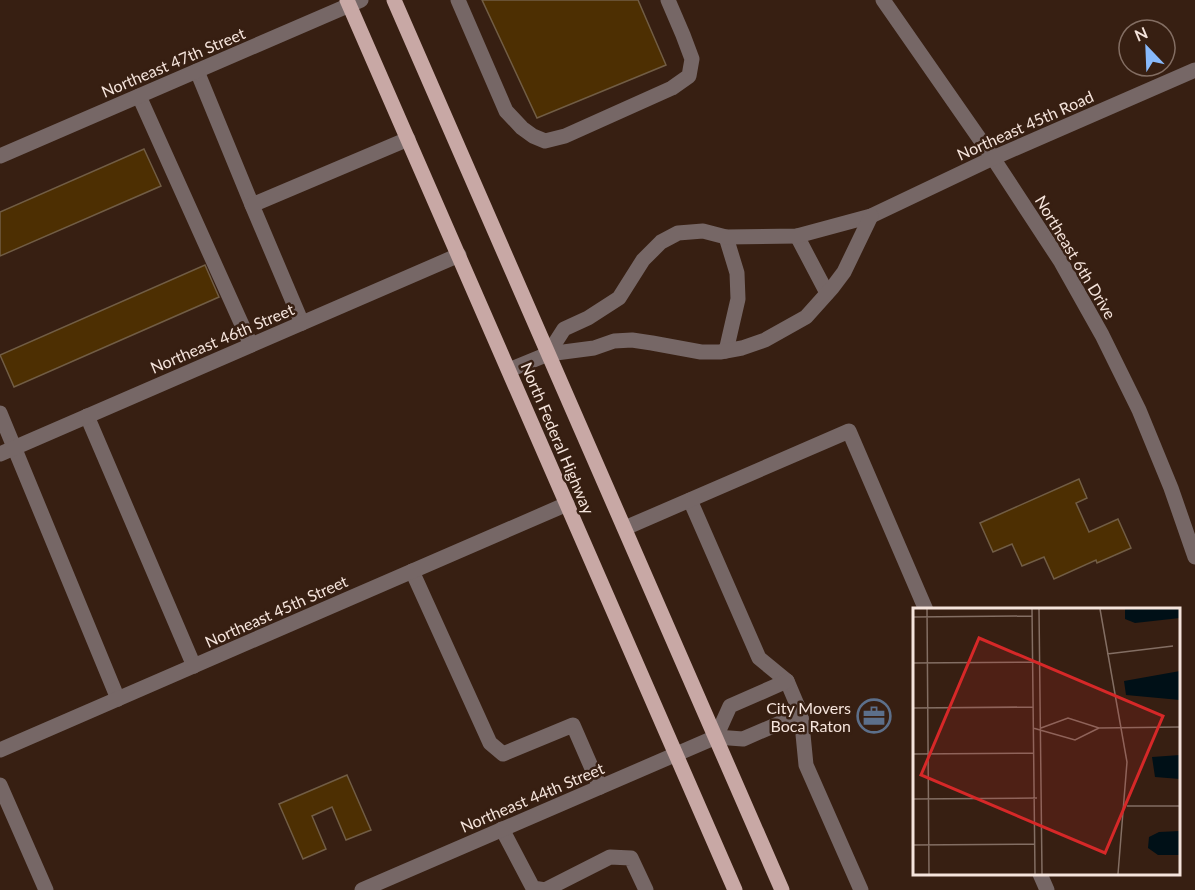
<svg xmlns="http://www.w3.org/2000/svg" width="1195" height="890" font-family="Lato,sans-serif">
  <rect width="100%" height="100%" fill="#371f12"/>
  <!-- building -->
  <g fill="#4d2f02" stroke="#715d45" stroke-width="1.5">
    <polygon points="482,0 638,0 666,65 537,118"/>
    <polygon points="144,149 161,186 0,256 0,212"/>
    <polygon points="205,265 219,297 14,387 0,355"/>
    <polygon points="1079,479 1087,498 1076,503 1089,532 1118,519 1131,548 1097,563 1096,560 1054,579 1044,557 1022,566 1012,544 993,552 980,523"/>
    <polygon points="347,775 371,830 346,840 332,807 312,816 326,849 303,859 279,804"/>
  </g>
  <g fill="none" stroke-linecap="round" stroke-linejoin="round">
    <!-- minor -->
    <g stroke="#766766" stroke-width="15">
      <polyline points="458,0 506,111 522,128 533,136 545,141 565,136 672,88 689,76 692,59 683,35 668,0"/>
      <polyline points="883,0 993,158 1061,262 1102,335 1139,410 1171,488 1195,557"/>
      <polyline points="197,71 252,205"/>
      <polyline points="139,96 251,345"/>
      <polyline points="0,156 361,0"/>
      <polyline points="797,236 827,293"/>
      <polyline points="726,237 737,273 738,299 726,351"/>
      <polyline points="302,323 252,205 408,139"/>
      <polyline points="548,354 564,329 588,318 619,298 643,260 661,242 678,233 703,231 726,237 797,236 871,216 993,158 1195,70"/>
      <polyline points="509,370 548,354 594,348 614,341 632,340 652,343 701,352 720,352 742,348 765,340 806,317 832,288 844,272 871,216"/>
      <polyline points="0,413 118,699"/>
      <polyline points="87,416 194,666"/>
      <polyline points="0,454 459,255"/>
      <polyline points="690,500 759,658 787,681 801,714 806,765 861,890"/>
      <polyline points="625,528 849,431 926,610"/>
      <polyline points="412,571 490,743 503,754 573,725 600,787"/>
      <polyline points="716,737 730,706 787,681"/>
      <polyline points="0,750 567,504"/>
      <polyline points="0,785 46,890"/>
      <polyline points="502,829 533,888 545,890 610,857 631,858 646,890"/>
      <polyline points="1040,874 1047,890"/>
      <polyline points="362,890 716,737 743,739 801,714"/>
    </g>
    <!-- major -->
    <g stroke="#c8a8a5" stroke-width="15">
      <polyline points="347,0 735,890"/>
      <polyline points="394,0 782,890"/>
    </g>
  </g>
  <!-- icons -->
  <defs>
    <symbol id="office-ring" viewBox="-11 -11 22 22"><circle r="9.5" fill="#371f12" stroke="#5c6f8a" stroke-width="1.5"/><path d="M-6-3h4V-5.5h4V-3h4V5H-6ZM-1-4.5V-3h2v-1.5ZM-6 0V1H6V0Z" fill="#5c6f8a"/></symbol>
  </defs>
  <g fill-rule="evenodd">
    <use href="#office-ring" x="855" y="697" width="38" height="38"/>
  </g>
  <g text-anchor="middle" dominant-baseline="central" stroke-width="5" stroke-linejoin="round" paint-order="stroke">
    <!-- street labels -->
    <g font-size="16" fill="#f5e4dc" stroke="#371f12">
      <text transform="translate(173 62) rotate(-23)">Northeast 47th Street</text>
      <text transform="translate(1025 125) rotate(-24)">Northeast 45th Road</text>
      <text transform="translate(1076 257) rotate(59)">Northeast 6th Drive</text>
      <text transform="translate(222 338) rotate(-23)">Northeast 46th Street</text>
      <text transform="translate(558 438) rotate(67)">North Federal Highway</text>
      <text transform="translate(276 611) rotate(-24)">Northeast 45th Street</text>
      <text transform="translate(532 797) rotate(-23)">Northeast 44th Street</text>
    </g>
    <!-- poi labels -->
    <g font-size="16" fill="#f5e4dc" stroke="#371f12" text-anchor="end">
      <text x="851" y="707">City Movers<tspan x="851" dy="18">Boca Raton</tspan></text>
    </g>
  </g>
  <!-- overview -->
  <g transform="translate(913 608)">
    <rect width="267" height="267" fill="#371f12"/>
    <path d="M212,1H267V10L222,15L212,11ZM267,63V92L213,87L211,73ZM267,147V171L242,169L239,149ZM267,223V247H245L235,240L236,229L246,224Z" fill="#001017"/>
    <path fill="none" stroke="#836e63" stroke-width="1.5" d="M14,1L16,266M119,1L122,266M126,1L129,266M187,1L214,154L205,266M0,9L119,8M194,46L260,38M0,55L127,54M0,100L120,99M120,120L162,132L186,120M128,120L155,110L186,120L267,119M0,146L121,145M0,191L124,190M214,198H267M0,237L122,236"/>
    <path fill="#d62828" fill-opacity="0.15" stroke="#d62828" stroke-width="3" d="M66,30L250,108L192,245L8,167Z"/>
    <rect width="267" height="267" fill="none" stroke="#f5e4dc" stroke-width="3"/>
  </g>
  <!-- north arrow -->
  <g transform="translate(1147 48) rotate(337)"><circle r="28" fill="#371f12" stroke="#836e63" stroke-width="1.5"/>
  <path d="M0-4.5L10 22L0 15L-10 22Z" fill="#88bafc"/>
  <text y="-9" font-size="16" font-weight="bold" text-anchor="middle" fill="#f5e4dc">N</text>
  </g>
</svg>
